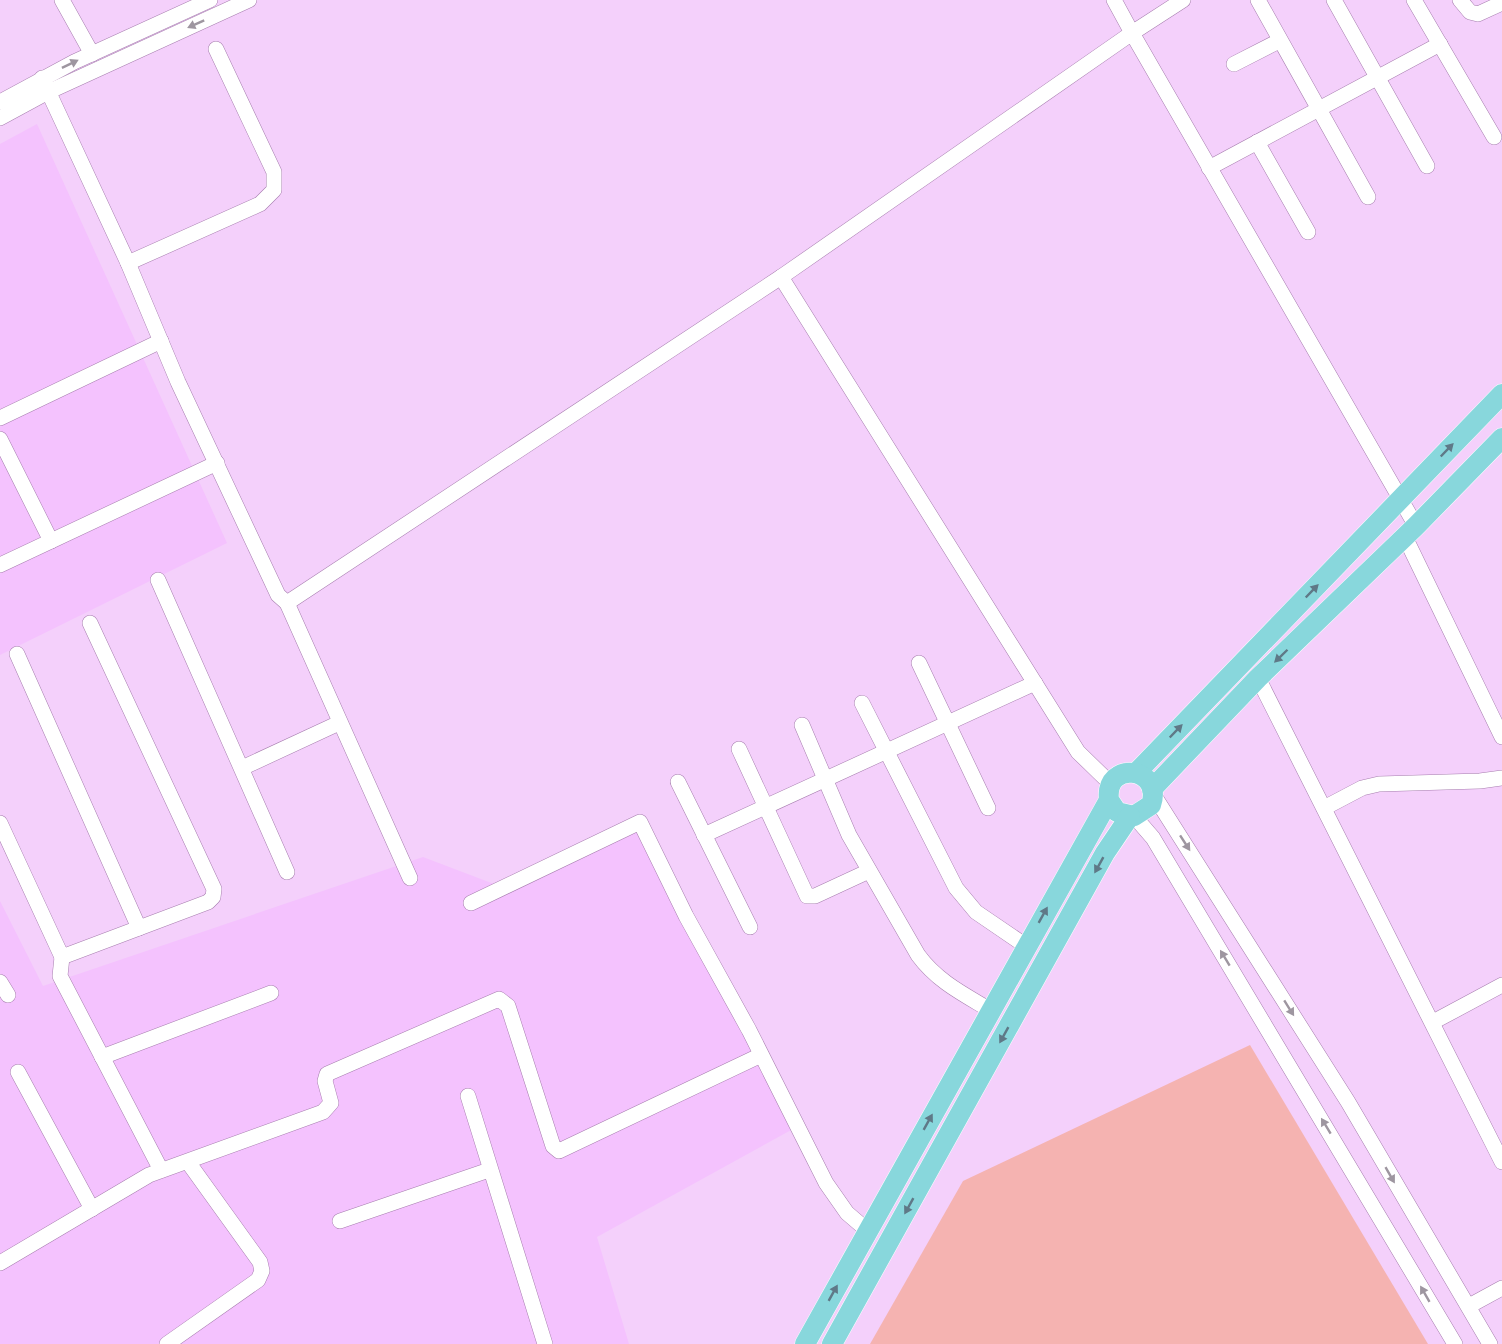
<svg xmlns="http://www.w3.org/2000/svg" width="1502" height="1344" font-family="'Source Sans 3',sans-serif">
  <rect width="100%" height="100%" fill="#f4d0fb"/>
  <!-- built -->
  <g fill="#f4c2fe">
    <polygon points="37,124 227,543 0,655 0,144"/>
    <polygon points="633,822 793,1129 597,1237 629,1344 0,1344 0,901 43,986 423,857 494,884"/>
  </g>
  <!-- green -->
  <polygon fill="#f5b3b1" points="1250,1045 1428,1344 870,1344 963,1181"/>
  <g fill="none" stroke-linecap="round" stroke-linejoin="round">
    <defs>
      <g id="minor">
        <polyline points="62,0 92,54"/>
        <polyline points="1114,0 1132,33 1183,0"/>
        <polyline points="1258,0 1368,197"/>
        <polyline points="1334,0 1427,166"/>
        <polyline points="1414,0 1494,137"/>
        <polyline points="1460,0 1470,12 1478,14 1502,3"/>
        <polyline points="1234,64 1279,41"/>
        <polyline points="42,78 128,263 178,382 278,595 287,603 781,277 1078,752 1111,784"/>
        <polyline points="0,102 74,62 210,0"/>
        <polyline points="0,118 48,92 249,0"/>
        <polyline points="1257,142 1308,232"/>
        <polyline points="1209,168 1440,44"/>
        <polyline points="128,263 260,204 274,190 274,172 216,49"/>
        <polyline points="781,277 1132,33 1416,526"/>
        <polyline points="0,418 161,341"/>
        <polyline points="0,439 51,541"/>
        <polyline points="1405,537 1502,737"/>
        <polyline points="0,565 217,463"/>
        <polyline points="158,580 287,872"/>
        <polyline points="287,603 410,878"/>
        <polyline points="17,654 139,928"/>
        <polyline points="919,663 988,808"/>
        <polyline points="1258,678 1502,1162"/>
        <polyline points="862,703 956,888 976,912 1026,946"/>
        <path d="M802,725L849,835L918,955C937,981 963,994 990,1010"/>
        <polyline points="739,749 807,896 815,896 869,871"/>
        <polyline points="242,768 339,723"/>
        <polyline points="678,782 750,927"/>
        <polyline points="1153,794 1348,1102 1490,1344"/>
        <polyline points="1324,808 1362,788 1379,784 1480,781 1502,778"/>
        <polyline points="1134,816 1153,838 1455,1344"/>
        <polyline points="0,823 62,957 208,902 213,897 214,889 90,623"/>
        <polyline points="704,835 1035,683"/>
        <polyline points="471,903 640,822 686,916 749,1030 826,1183 847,1213 868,1231"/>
        <polyline points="62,957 60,976 161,1170"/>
        <polyline points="0,982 8,995"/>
        <polyline points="1433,1022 1502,985"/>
        <polyline points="102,1057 271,993"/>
        <polyline points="18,1072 92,1209"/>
        <polyline points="468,1096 545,1344"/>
        <polyline points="340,1221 489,1170"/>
        <polyline points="0,1263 149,1175 323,1112 331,1103 325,1081 327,1074 499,999 508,1006 553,1146 559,1151 761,1055"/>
        <polyline points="1469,1306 1502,1288"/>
        <polyline points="167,1344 258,1280 262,1271 260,1262 188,1162"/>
      </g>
      <g id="major">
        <polyline points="1136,773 1502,394"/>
        <polyline points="1152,789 1258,678 1416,526 1502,438"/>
        <path d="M805,1344L1109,800C1104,759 1164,767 1151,805L1134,816L1117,812L1109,800"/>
        <polyline points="832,1344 1105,853 1130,816"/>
      </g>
    </defs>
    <!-- minor casing -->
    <use href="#minor" stroke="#a77eaf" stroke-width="16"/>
    <!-- major casing -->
    <use href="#major" stroke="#fff" stroke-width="21"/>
    <!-- minor -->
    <use href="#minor" stroke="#fff" stroke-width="15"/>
    <!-- major -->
    <use href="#major" stroke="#88d7dc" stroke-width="20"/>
  </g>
  <!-- one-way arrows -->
  <defs><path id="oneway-solid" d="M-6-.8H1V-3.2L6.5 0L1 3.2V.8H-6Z" transform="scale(1.5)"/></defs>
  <g fill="#9e96a0">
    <use href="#oneway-solid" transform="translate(196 24) rotate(156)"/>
    <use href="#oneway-solid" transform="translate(70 64) rotate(-26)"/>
    <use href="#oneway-solid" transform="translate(1185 843) rotate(57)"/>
    <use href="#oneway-solid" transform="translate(1225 958) rotate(-121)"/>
    <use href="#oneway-solid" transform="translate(1289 1008) rotate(58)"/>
    <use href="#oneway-solid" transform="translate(1326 1126) rotate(-121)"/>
    <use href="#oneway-solid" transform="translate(1390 1175) rotate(60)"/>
    <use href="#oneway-solid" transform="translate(1425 1294) rotate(-120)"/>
  </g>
  <g fill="#5f7987">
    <use href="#oneway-solid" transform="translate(1447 450) rotate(-46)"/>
    <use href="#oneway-solid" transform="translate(1312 591) rotate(-46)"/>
    <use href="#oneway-solid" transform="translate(1281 656) rotate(136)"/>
    <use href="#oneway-solid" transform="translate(1176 731) rotate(-46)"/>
    <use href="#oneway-solid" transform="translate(1099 865) rotate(119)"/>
    <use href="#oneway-solid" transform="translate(1043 915) rotate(-61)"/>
    <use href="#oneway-solid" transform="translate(1004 1035) rotate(119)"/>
    <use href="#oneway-solid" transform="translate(928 1122) rotate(-61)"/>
    <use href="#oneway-solid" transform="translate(909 1206) rotate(119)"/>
    <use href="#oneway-solid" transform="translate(833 1293) rotate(-61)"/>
  </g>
</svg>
